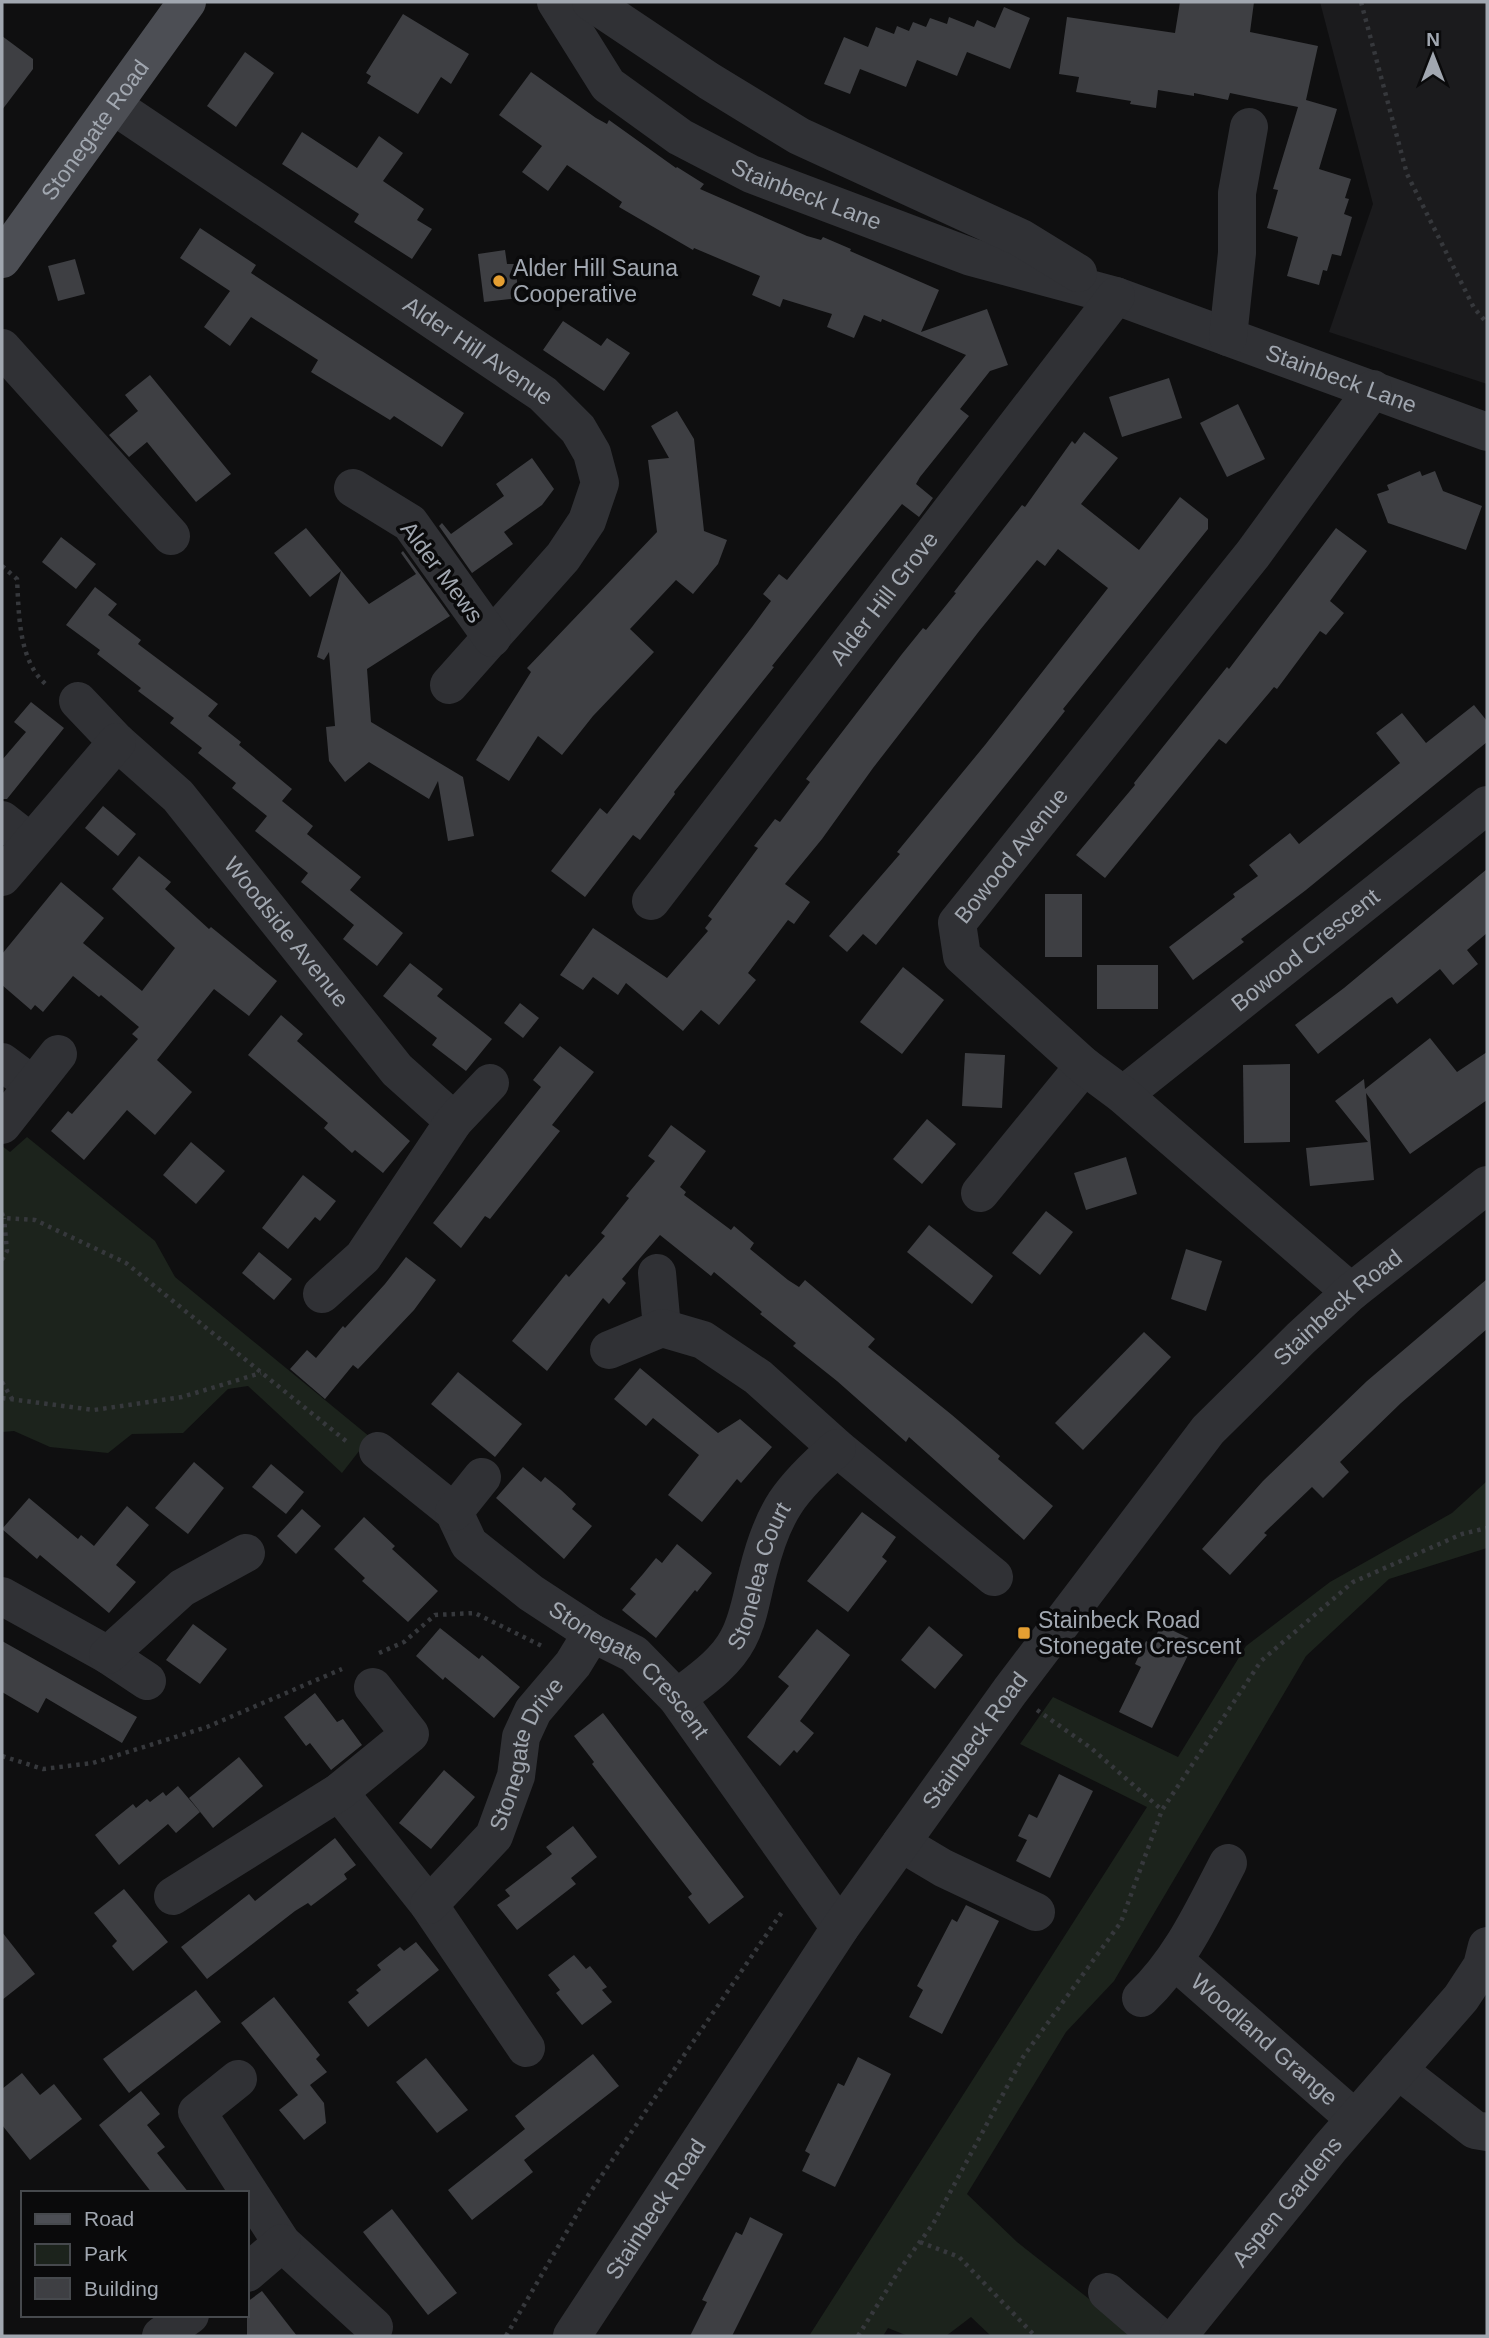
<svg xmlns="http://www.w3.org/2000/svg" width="1489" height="2338" font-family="Helvetica,sans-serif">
  <rect width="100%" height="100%" fill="#0f0f10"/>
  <!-- built -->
  <polygon fill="#1b1b1d" points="1320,2 1487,2 1487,384 1329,332 1373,204"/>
  <!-- green -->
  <g fill="#1c231c">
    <polygon points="27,1137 155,1241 175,1277 370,1437 342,1473 248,1386 228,1389 183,1433 132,1434 108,1453 50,1447 14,1431 2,1432 2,1146 10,1152"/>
    <polygon points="1487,1481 1487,1548 1389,1579 1306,1656 1114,1981 1066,2032 967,2194 1017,2242 1136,2336 991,2336 971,2317 946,2336 908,2336 888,2328 883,2336 809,2336 1147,1807 1020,1744 1053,1697 1178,1757 1246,1646 1330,1582 1452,1513"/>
  </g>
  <!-- building -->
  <g fill="#3e3f43">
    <polygon points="1180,2 1254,2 1250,32 1318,46 1306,100 1337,109 1319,169 1351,179 1345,198 1349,199 1344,214 1352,217 1341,256 1332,254 1327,271 1323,270 1319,285 1287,276 1298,237 1267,228 1278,190 1273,189 1298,107 1230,93 1228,100 1194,93 1194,96 1158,90 1156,108 1130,104 1131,101 1076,92 1079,77 1059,74 1067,17 1175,33"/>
    <polygon points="1004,7 1030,18 1010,69 967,52 957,76 917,60 906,87 860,69 850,94 824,84 844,37 868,47 876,27 894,34 897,26 909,31 913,22 926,27 930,18 947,24 949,17 974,27 977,20 995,28"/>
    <polygon points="403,14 469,54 451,84 441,77 418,114 367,83 371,76 366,73"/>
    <polygon points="2,36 33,59 33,69 2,110"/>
    <polygon points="245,52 274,73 236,127 207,106"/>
    <polygon points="531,72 596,118 607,124 609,120 676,168 677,167 704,184 700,189 807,236 821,240 823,237 851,249 850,251 939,290 921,332 987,309 1008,365 990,371 960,409 969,416 920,477 916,484 933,498 919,517 902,504 772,666 774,667 674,792 675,794 640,840 633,835 585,897 551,871 600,808 607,814 752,627 771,601 763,594 779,574 787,580 966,355 882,319 881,322 864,315 854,338 827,327 832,314 783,299 780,307 752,295 760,276 694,248 693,250 619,207 622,202 567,165 548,191 522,172 542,146 499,115"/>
    <polygon points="302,132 357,168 379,136 403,153 383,181 424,209 417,220 432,229 412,259 354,222 359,214 282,164"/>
    <polygon points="200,228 256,265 251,273 464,413 442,447 394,416 390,420 311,372 318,360 251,317 230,346 204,327 230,291 180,258"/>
    <polygon points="505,250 507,264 515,264 519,298 484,302 478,254"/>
    <polygon points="75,259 85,294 58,301 48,266"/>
    <polygon points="563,321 601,346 607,338 630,353 604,391 543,350"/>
    <polygon points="150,375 231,474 196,502 147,442 129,457 109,435 138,411 125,395"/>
    <polygon points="1169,378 1182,418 1122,437 1109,397"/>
    <polygon points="1238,404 1265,459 1227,477 1200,423"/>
    <polygon points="677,411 694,439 704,531 727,540 718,564 693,594 676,580 630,629 654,652 593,716 562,755 538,736 509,781 476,760 531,672 527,668 657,532 648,460 669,458 651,426"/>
    <polygon points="1084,432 1118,458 1081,504 1139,550 1180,497 1208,519 1208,529 1063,709 1065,711 1026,760 876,945 863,934 847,952 829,936 900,854 897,852 985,745 1108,588 1058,549 1045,566 1037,560 980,630 873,768 822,839 785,884 810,902 794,924 788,920 748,973 756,980 719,1025 701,1010 683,1031 626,983 618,995 593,977 583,990 560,975 593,928 667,978 708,931 705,928 712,919 708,916 758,848 754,846 775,819 780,822 810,782 806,779 902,654 923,628 926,630 956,593 954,592 1022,505 1025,507 1072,441 1075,444"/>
    <polygon points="532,458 554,489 542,505 504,532 513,544 472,573 439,526 442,523 451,534 504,496 496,484"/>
    <polygon points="1420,471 1422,476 1435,471 1443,491 1482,506 1466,550 1388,523 1377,494 1389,490 1387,485"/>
    <polygon points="306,528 369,604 416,574 401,553 403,551 450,616 367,669 371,722 463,777 474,836 448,841 438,781 429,799 369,762 345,782 329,761 326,727 335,726 329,652 324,660 317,657 341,571 310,597 274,553"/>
    <polygon points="1336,528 1367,551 1330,601 1344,613 1326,635 1320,631 1277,689 1274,687 1226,744 1219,739 1105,878 1076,855 1135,785 1134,783 1227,667 1229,669"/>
    <polygon points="61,537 96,564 76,589 42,562"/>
    <polygon points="95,587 117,604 108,615 141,640 138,644 218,704 208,716 241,742 239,745 292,789 282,801 313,826 307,834 361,877 350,890 403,933 377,966 343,939 354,925 301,882 308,873 255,831 267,816 232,788 236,783 198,753 202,748 170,723 174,718 138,691 141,688 97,654 100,650 66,625"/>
    <polygon points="31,702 64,728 7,799 2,799 2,760 26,732 14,722"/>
    <polygon points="1474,705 1487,721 1487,742 1306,890 1241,939 1244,942 1193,980 1169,947 1235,897 1233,894 1258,876 1249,865 1290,833 1299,844 1400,763 1376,733 1402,713 1426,743"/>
    <polygon points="103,806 136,834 118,856 85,828"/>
    <polygon points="139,856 171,882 165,889 209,929 211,927 277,981 249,1016 214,989 157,1060 192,1092 155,1135 127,1110 84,1160 51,1131 68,1111 72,1114 138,1039 132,1034 139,1027 101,995 99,997 73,976 43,1012 35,1005 31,1010 2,985 2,954 61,882 104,918 83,943 142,991 175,948 112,889"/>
    <polygon points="1487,869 1487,933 1467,950 1478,964 1453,985 1440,969 1397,1004 1392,997 1388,999 1318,1054 1295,1025 1344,988"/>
    <rect x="1045" y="894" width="37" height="63"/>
    <polygon points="410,963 443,989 437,996 492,1039 466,1071 432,1045 437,1038 383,996"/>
    <rect x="1097" y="965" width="61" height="44"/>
    <polygon points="903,967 944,1000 902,1054 860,1022"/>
    <polygon points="520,1003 539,1018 523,1038 504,1023"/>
    <polygon points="281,1015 303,1034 297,1041 410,1141 383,1173 355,1150 352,1153 324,1128 328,1123 248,1055"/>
    <polygon points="1430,1038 1457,1072 1487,1052 1487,1100 1410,1154 1366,1093 1374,1180 1310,1186 1306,1148 1368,1142 1335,1101 1364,1079 1365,1089"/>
    <polygon points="560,1046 594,1072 552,1125 560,1131 490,1219 485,1216 461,1248 433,1223 541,1087 533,1080"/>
    <polygon points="965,1053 1005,1055 1002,1108 962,1106"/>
    <polygon points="1290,1064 1290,1142 1244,1143 1243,1065"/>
    <polygon points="927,1119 956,1144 922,1184 893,1159"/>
    <polygon points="671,1125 706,1151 680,1187 686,1192 684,1195 731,1230 734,1226 754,1243 750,1249 788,1280 799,1287 805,1280 875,1339 868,1347 952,1415 1000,1456 998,1459 1053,1506 1024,1540 909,1437 906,1442 837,1381 793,1346 796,1343 760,1314 762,1312 714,1272 711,1276 660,1235 622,1279 626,1283 609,1304 603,1298 547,1371 512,1341 566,1274 569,1277 605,1236 601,1233 629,1198 626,1196 655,1161 648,1156"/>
    <polygon points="191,1142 225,1171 196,1204 163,1175"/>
    <polygon points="1126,1157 1137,1194 1086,1210 1074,1173"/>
    <polygon points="303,1175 336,1201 320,1221 315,1217 288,1249 262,1228"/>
    <polygon points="1046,1211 1073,1232 1040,1275 1012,1253"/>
    <polygon points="929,1225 993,1276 972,1304 907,1252"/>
    <polygon points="1186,1249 1222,1261 1206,1311 1171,1299"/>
    <polygon points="259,1252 292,1279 274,1300 242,1273"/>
    <polygon points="406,1257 436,1280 414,1310 358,1369 353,1365 325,1399 290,1369 307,1350 316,1358 343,1326 345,1328 385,1284"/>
    <polygon points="1487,1279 1487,1329 1401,1403 1340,1462 1349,1472 1323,1498 1312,1487 1264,1533 1267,1535 1230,1575 1202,1549 1263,1481 1367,1381"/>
    <polygon points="1144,1332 1171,1357 1083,1450 1055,1423"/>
    <polygon points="640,1368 718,1433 740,1419 772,1447 741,1483 737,1479 702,1522 668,1495 699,1455 653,1418 646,1426 614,1399"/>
    <polygon points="458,1372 522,1424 495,1457 431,1404"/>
    <polygon points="194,1462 224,1488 188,1534 155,1508"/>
    <polygon points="271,1464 304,1492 286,1514 252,1487"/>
    <polygon points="523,1467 541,1482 545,1477 561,1490 576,1504 572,1509 592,1526 564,1559 496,1498"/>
    <polygon points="29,1498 78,1539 81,1535 94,1546 127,1506 149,1525 116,1565 136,1582 109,1613 40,1555 37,1559 2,1529"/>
    <polygon points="302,1509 321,1526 296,1554 277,1536"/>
    <polygon points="862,1512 896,1537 882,1557 887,1561 848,1612 807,1581"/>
    <polygon points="364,1517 395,1546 392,1549 438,1591 408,1622 362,1581 365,1578 334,1549"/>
    <polygon points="677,1544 712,1573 697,1592 695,1590 656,1638 622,1610 636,1594 630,1589 643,1574 656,1558 662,1563"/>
    <polygon points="193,1624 227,1649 200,1684 166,1660"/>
    <polygon points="1161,1625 1195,1641 1152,1728 1119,1712 1141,1667 1135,1664 1146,1641 1152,1644"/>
    <polygon points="929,1626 963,1655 935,1689 901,1660"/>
    <polygon points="440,1628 479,1659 482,1655 520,1687 494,1718 445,1677 443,1680 416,1656"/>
    <polygon points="817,1629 850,1655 800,1721 814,1733 797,1753 794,1750 780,1766 747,1737 789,1686 778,1677"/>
    <polygon points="2,1641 137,1717 122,1743 46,1698 38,1713 2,1692"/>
    <polygon points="315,1693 337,1722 343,1719 362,1745 331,1770 310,1743 306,1746 284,1717"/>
    <polygon points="603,1713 744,1897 709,1924 688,1897 692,1894 592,1764 594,1762 574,1736"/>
    <polygon points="239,1757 263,1786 213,1828 189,1798"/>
    <polygon points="444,1770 475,1797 431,1849 399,1823"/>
    <polygon points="1059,1774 1093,1791 1050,1878 1016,1861 1027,1840 1018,1836 1029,1814 1037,1818"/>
    <polygon points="178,1786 200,1812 176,1833 168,1824 119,1865 95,1835 133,1804 136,1808 147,1799 150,1802 163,1792 166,1796"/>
    <polygon points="573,1826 597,1857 571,1878 576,1884 517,1930 497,1905 510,1896 505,1890 552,1854 546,1847"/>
    <polygon points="335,1838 356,1865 344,1874 347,1879 311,1906 308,1903 295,1911 207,1979 181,1947 249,1894 255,1901"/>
    <polygon points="124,1889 168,1942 133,1971 112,1946 117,1941 94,1913"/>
    <polygon points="966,1905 999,1921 942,2034 909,2017 923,1990 917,1986 952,1919 957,1922"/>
    <polygon points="2,1932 35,1974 2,2000"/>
    <polygon points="416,1942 439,1970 368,2027 348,2002 359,1993 356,1990 381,1970 377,1965 400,1947 404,1951"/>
    <polygon points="574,1955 586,1969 590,1966 607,1987 602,1990 612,2002 582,2025 556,1993 560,1990 548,1975"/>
    <polygon points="196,1990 221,2022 129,2093 103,2059"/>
    <polygon points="274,1997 320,2055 316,2059 327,2072 310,2085 324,2103 326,2123 304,2140 279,2110 298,2095 241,2023"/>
    <polygon points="593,2054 619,2086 524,2160 533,2172 472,2220 448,2190 525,2129 515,2116"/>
    <polygon points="858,2057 891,2074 835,2187 802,2171 810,2154 805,2151 838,2083 844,2086"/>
    <polygon points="426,2058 468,2110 437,2133 396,2082"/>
    <polygon points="22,2073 40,2095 54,2084 82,2119 30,2160 2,2125 2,2089"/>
    <polygon points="141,2091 160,2114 147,2125 165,2147 157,2153 189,2193 152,2193 99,2125"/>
    <polygon points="392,2209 457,2293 428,2315 363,2232"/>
    <polygon points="750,2217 783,2234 732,2336 690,2336 707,2302 702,2300 736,2232 742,2235"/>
    <polygon points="262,2291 297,2336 247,2336 247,2302"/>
  </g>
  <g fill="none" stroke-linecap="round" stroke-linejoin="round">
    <!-- path -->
    <g stroke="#36383c" stroke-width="4.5" stroke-dasharray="3.5 5" stroke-linecap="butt">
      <polyline points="1361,2 1407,174 1474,308 1487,323"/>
      <path d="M2,566L17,579C19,613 18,663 48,686"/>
      <polyline points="2,1213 4,1218 35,1220 126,1263 346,1441"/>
      <polyline points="2,1260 7,1251 4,1218"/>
      <polyline points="2,1382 12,1399"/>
      <polyline points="2,1398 94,1410 182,1397 261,1373"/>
      <polyline points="379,1653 404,1642 435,1615 475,1613 542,1646"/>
      <polyline points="1037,1710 1091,1748 1162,1810"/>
      <polyline points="2,1756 43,1769 93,1763 207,1727 342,1669"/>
      <polyline points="920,2242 959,2257 1035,2336"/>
      <polyline points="506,2336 587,2197 784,1909"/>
      <polyline points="858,2336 900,2269 933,2224 1023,2057 1121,1922 1162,1810 1261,1661 1353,1582 1462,1534 1487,1528"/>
    </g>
    <!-- minor -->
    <g stroke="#303135" stroke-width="38">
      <path id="s1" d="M556,2L608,85L680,137L751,174L971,257L1116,296L1487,432"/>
      <polyline points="591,2 709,81 799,136 1021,238 1078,273"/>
      <path id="s2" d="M114,106L543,394L578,429L592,453L600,483L587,521L563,557L449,685"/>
      <polyline points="1228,337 1237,253 1237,193 1249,127"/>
      <polyline points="2,348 171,536"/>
      <polyline points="353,488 410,523 492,638"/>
      <path id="s3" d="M78,701L117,742L178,796L397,1070L454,1121"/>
      <polyline points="2,820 30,842"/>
      <polyline points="2,877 117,742"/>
      <path id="s4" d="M651,901L1116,296"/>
      <polyline points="2,1062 33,1085"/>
      <path id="s5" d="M1123,1095L1487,805"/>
      <polyline points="2,1125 58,1054"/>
      <polyline points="980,1193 1084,1066"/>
      <polyline points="657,1273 662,1328"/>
      <path id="s6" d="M1351,1292L1123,1095L1084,1066L962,956L957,923L1253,554L1373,389"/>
      <polyline points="322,1294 363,1257 454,1121 490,1083"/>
      <polyline points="609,1350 662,1328 703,1340 758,1377 837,1448 994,1577"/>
      <path id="s7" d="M378,1451L454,1512L469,1544L531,1593L592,1633L634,1654L677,1698L840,1928"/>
      <polyline points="454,1512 482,1477"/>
      <polyline points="2,1596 108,1655 147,1681"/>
      <polyline points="108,1655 182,1588 246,1553"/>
      <path id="s8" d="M677,1698C699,1681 725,1664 738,1639C749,1619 752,1594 758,1572C773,1511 790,1489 837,1448"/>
      <polyline points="339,1792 429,1905 526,2048"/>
      <polyline points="901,1843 943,1868 1036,1912"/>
      <polyline points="173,1896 339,1792 410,1734 373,1687"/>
      <path id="s9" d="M429,1905L494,1836L516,1776L521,1737L533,1711L573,1664L592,1633"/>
      <path id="s10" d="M1175,1961L1355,2119"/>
      <path d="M1141,1998C1181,1960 1203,1911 1228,1863"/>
      <polyline points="1398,2070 1475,2130 1487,2132"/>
      <polyline points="238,2079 197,2112 282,2243 374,2327"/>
      <polyline points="247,2273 282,2243"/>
      <polyline points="1107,2292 1158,2336"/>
      <polyline points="161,2336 190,2315"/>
      <path id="s11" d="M572,2336L840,1928L1010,1691L1208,1430L1301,1338L1351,1292L1487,1185"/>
      <path id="s12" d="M1178,2336L1330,2148L1461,1998L1482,1966L1487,1946"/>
    </g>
    <!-- major -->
    <path stroke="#4c4e54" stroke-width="38" id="s13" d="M2,259L187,2"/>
  </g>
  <!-- markers -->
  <g fill="#e59f32" stroke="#0a0a0b" stroke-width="2.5">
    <circle cx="499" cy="281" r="7"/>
    <rect x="1017" y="1626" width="14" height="14" rx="3.5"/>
  </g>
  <g text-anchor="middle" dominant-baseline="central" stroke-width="7" stroke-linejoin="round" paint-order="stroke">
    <!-- street labels -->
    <g font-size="23" fill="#a1a7b0" stroke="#0a0a0b">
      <text stroke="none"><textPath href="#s13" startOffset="159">Stonegate Road</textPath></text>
      <text stroke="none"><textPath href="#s1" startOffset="326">Stainbeck Lane</textPath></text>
      <text stroke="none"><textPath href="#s2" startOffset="439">Alder Hill Avenue</textPath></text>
      <text stroke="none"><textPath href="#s1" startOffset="892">Stainbeck Lane</textPath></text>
      <text transform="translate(442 572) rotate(53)">Alder Mews</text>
      <text stroke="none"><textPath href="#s4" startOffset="382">Alder Hill Grove</textPath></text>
      <text stroke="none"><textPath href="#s6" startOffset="634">Bowood Avenue</textPath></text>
      <text stroke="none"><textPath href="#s3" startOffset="312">Woodside Avenue</textPath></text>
      <text stroke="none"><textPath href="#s5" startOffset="233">Bowood Crescent</textPath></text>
      <text stroke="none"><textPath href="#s11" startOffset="1286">Stainbeck Road</textPath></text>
      <text stroke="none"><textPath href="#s8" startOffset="152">Stonelea Court</textPath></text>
      <text stroke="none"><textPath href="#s7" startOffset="338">Stonegate Crescent</textPath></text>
      <text stroke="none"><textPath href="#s11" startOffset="719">Stainbeck Road</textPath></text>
      <text stroke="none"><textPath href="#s9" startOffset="184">Stonegate Drive</textPath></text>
      <text stroke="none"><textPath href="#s10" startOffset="119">Woodland Grange</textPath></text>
      <text stroke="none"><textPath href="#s12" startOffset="173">Aspen Gardens</textPath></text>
      <text stroke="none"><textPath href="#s11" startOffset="152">Stainbeck Road</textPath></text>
    </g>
    <!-- poi labels -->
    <g font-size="23" fill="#a1a7b0" stroke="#0a0a0b" text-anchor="start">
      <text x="513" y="268">Alder Hill Sauna<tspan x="513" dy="26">Cooperative</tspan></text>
      <text x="1038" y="1620">Stainbeck Road<tspan x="1038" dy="26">Stonegate Crescent</tspan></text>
    </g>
  </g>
  <!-- border -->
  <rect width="1489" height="2338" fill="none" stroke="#a1a7b0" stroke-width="7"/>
  <!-- legend -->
  <rect x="21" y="2191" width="228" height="126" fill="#0a0a0b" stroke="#46494d" stroke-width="2"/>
  <rect x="35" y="2214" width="35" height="10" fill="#4c4e54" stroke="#46494d" stroke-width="2"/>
  <text x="84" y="2226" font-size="21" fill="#a1a7b0">Road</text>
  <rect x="35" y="2244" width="35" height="21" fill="#1c231c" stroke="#46494d" stroke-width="2"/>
  <text x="84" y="2261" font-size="21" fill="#a1a7b0">Park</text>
  <rect x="35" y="2278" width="35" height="21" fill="#3e3f43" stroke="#46494d" stroke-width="2"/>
  <text x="84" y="2296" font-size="21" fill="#a1a7b0">Building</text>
  <!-- north arrow -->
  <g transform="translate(1433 56)" stroke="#0a0a0b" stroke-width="5" paint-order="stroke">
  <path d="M0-5L12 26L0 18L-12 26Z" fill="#a1a7b0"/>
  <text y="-10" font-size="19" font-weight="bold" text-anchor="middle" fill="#a1a7b0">N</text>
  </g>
</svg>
